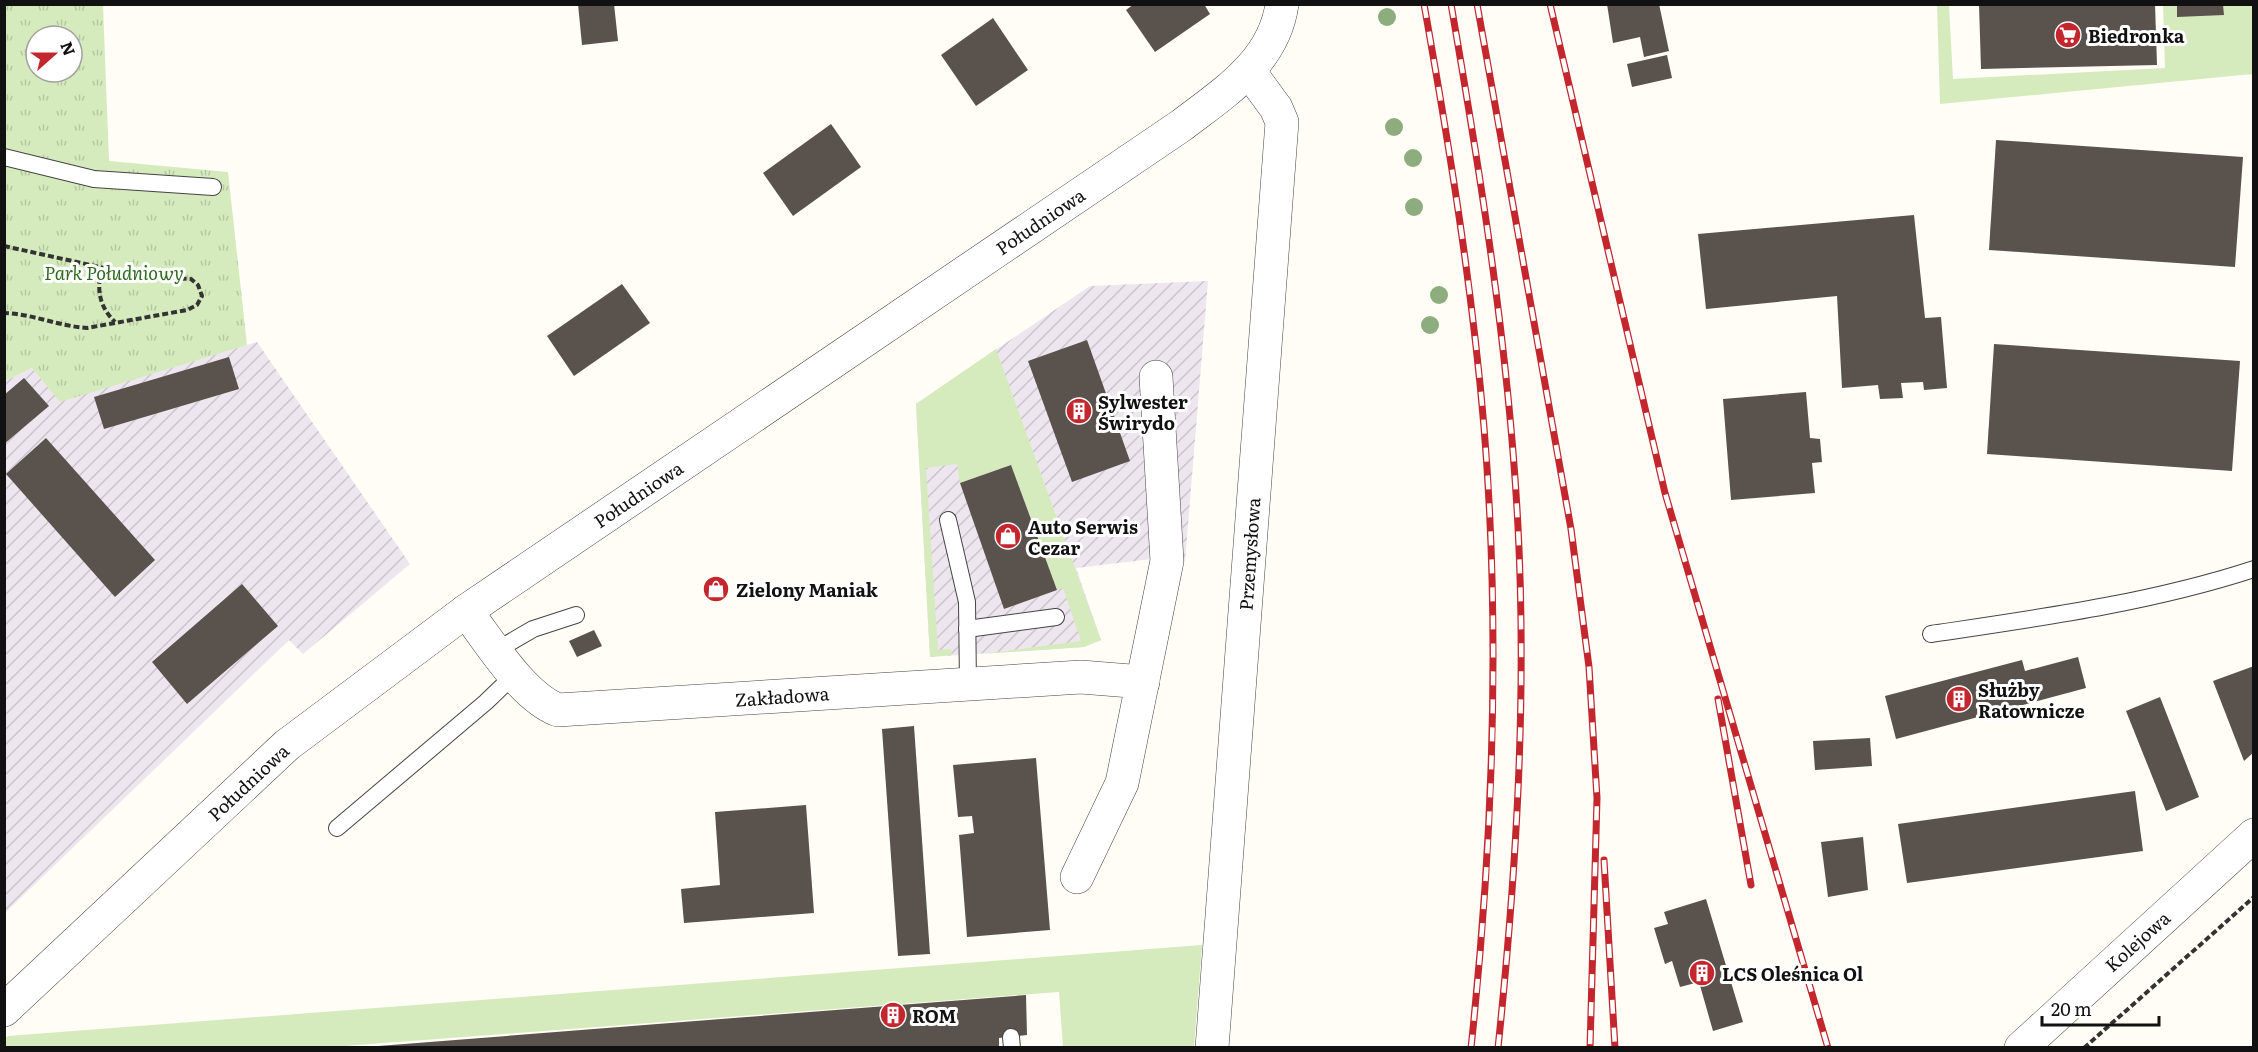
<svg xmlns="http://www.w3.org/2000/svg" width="2258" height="1052" font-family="Literata,serif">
  <defs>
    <pattern id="industrial-furrows" width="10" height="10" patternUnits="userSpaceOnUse" patternTransform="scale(1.5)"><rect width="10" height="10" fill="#eee6ef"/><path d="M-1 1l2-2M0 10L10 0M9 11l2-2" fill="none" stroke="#cbc4cc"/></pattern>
    <pattern id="park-tufts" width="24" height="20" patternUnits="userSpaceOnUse" patternTransform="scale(1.5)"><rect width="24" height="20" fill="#d5ebbd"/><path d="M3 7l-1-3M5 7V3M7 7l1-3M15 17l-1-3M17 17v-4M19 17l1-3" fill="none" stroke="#b6c8a1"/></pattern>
  </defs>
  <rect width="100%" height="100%" fill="#fffdf5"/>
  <!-- industrial -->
  <g fill="url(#industrial-furrows)">
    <polygon points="1208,281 1185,562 1152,559 1076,568 1101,640 1084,647 930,657 916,404 1090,286"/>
    <polygon points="257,342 410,564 303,654 289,640 5,913 5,381 32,368 60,401"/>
  </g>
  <!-- grass -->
  <g fill="#d5ebbd">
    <polygon points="2163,4 2177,5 2177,16 2224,14 2223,5 2252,5 2253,74 1940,104 1937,5 1949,5 1953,79 2165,68"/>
    <polygon points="996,349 1101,640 1084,647 982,654 1081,641 1063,588 1057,590 1010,465 960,483 957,464 926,468 938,650 951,649 952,655 930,657 916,404"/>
    <polygon points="1202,945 1194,1047 1063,1047 1059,992 331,1047 5,1048 4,1039 8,1036"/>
  </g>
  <!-- park -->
  <path fill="url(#park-tufts)" fill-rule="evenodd" d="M5,5H103L109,161L228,172L247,345L60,402L32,368L5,381ZM36,36H72V72H36Z"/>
  <!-- building -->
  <g fill="#5a524d">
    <polygon points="578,4 614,4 618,41 582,45"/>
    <polygon points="1134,4 1204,4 1210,14 1155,52 1126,10"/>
    <polygon points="1607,4 1659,4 1669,51 1644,57 1640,37 1613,43"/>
    <polygon points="1979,4 2155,4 2157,65 1981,69"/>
    <polygon points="2177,4 2223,4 2224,15 2177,17"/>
    <polygon points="993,18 1028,70 976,106 941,55"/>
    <polygon points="1667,55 1672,78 1632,87 1627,64"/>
    <polygon points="831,124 861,167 793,216 763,173"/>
    <polygon points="1996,140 2243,157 2235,267 1989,250"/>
    <polygon points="1914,215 1925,318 1941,317 1947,388 1924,390 1923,382 1901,383 1903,398 1880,399 1878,385 1842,388 1837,296 1706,309 1698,234"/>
    <polygon points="622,284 650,323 574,376 547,336"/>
    <polygon points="1087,340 1130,461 1072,482 1028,361"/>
    <polygon points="1994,344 2240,361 2232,471 1987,454"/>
    <polygon points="229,357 239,389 104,429 94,397"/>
    <polygon points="24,378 49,406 4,444 4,395"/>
    <polygon points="1806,392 1810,438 1820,439 1822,462 1812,463 1815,493 1731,500 1723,399"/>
    <polygon points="46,438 155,560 115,597 6,474"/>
    <polygon points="1011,465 1057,590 1004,609 960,483"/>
    <polygon points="242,584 278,626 187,704 152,662"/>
    <polygon points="594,630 602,646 577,657 569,641"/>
    <polygon points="2078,657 2086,688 1896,739 1885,696 2022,660 2025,671"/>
    <polygon points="2254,666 2254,752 2244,761 2213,681"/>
    <polygon points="2160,697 2199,797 2166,811 2126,711"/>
    <polygon points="914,726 930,954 898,956 882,729"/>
    <polygon points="1870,738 1872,766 1815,770 1813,741"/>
    <polygon points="1036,758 1050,930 967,937 959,835 974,833 972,816 958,817 953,765"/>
    <polygon points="2135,791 2143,851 1907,883 1898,824"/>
    <polygon points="806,805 814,913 684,923 681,889 720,885 715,812"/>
    <polygon points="1863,837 1868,890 1828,897 1821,842"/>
    <polygon points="1706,899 1743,1022 1713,1031 1699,982 1680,987 1672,961 1665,964 1654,928 1668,924 1664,912"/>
    <polygon points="1026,995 1027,1035 999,1038 999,1048 353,1048"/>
  </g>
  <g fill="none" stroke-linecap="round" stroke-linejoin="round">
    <defs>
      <g id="service">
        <polyline points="4,157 94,179 213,187"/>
        <polyline points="948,520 967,602 968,685"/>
        <polyline points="967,629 1056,617"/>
        <path d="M1931,634C2039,618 2150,603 2254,569"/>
        <polyline points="497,650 533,629 576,615"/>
        <polyline points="337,828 486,702 515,674"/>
        <polyline points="1011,1037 1012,1048"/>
      </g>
      <g id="minor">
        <path d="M466,611C490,642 522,696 558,710L1081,677L1143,682"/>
        <polyline points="1077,877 1122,783 1167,561 1156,377"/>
        <polyline points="1212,1048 1282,122 1276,108 1249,71"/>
        <polyline points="2021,1048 2254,835"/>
      </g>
      <path id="tertiary" d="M4,1010L287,745L466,611L1182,125C1225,92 1274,62 1282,4"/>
    </defs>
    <!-- service casing -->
    <use href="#service" stroke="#444" stroke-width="18"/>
    <!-- minor casing -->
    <use href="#minor" stroke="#444" stroke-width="34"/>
    <!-- tertiary casing -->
    <use href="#tertiary" stroke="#444" stroke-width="34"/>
    <!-- path -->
    <g stroke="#333" stroke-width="4" stroke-dasharray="6 3" stroke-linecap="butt">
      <path d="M4,246L145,277L191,279L198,285L202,296L197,305L187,310L87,328C58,326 33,314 4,313"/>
      <path d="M101,269C97,291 99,306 115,322"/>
      <polyline points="2084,1048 2254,897"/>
    </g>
    <!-- service -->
    <use href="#service" stroke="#fff" stroke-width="16"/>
    <!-- minor -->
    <use href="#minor" stroke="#fff" stroke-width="33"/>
    <!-- tertiary -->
    <use href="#tertiary" stroke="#fff" stroke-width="33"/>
    <defs>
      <g id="rail">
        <path d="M1424,4C1449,145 1472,285 1484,427C1501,634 1493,841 1471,1048"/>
        <path d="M1451,4C1481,178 1509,351 1518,527C1527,701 1516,875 1498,1048"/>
        <polyline points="1477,4 1571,529 1589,667 1597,798 1590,1048"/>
        <polyline points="1550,4 1665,493 1828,1048"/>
        <polyline points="1718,699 1751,885"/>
        <polyline points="1604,860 1615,1048"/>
      </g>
    </defs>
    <!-- rail casing -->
    <use href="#rail" stroke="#c4262e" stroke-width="7"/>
    <!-- rail -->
    <use href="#rail" stroke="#fff" stroke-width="4.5" stroke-dasharray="14" stroke-linecap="butt"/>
  </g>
  <!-- trees -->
  <g fill="#8dad7f">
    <circle cx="1387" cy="17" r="9"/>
    <circle cx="1394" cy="127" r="9"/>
    <circle cx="1413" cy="158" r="9"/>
    <circle cx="1414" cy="207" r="9"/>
    <circle cx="1439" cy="295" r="9"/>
    <circle cx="1430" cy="325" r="9"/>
  </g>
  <!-- icons -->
  <defs>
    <symbol id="supermarket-disc" viewBox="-11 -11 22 22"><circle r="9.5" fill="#c4262e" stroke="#fff"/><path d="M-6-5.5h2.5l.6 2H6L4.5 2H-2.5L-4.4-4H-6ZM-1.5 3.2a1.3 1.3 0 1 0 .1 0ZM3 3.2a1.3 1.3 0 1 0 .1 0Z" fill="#fff"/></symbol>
    <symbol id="building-disc" viewBox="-11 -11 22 22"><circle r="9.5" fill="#c4262e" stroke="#fff"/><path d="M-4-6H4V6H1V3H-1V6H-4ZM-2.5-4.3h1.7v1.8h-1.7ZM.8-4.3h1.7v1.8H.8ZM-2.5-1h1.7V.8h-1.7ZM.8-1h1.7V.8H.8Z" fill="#fff"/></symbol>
    <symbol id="shop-disc" viewBox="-11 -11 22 22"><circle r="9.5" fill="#c4262e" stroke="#fff"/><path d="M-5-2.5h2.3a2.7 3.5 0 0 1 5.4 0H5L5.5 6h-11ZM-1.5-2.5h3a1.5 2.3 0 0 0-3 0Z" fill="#fff"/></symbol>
  </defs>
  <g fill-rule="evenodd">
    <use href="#supermarket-disc" x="2053" y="20" width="30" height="30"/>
    <use href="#building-disc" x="1064" y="396" width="30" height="30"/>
    <use href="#shop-disc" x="993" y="521" width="30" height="30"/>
    <use href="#shop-disc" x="701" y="574" width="30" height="30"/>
    <use href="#building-disc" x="1944" y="684" width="30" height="30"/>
    <use href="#building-disc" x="1687" y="958" width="30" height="30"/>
    <use href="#building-disc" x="878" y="1000" width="30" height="30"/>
  </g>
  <g text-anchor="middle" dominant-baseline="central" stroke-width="6" stroke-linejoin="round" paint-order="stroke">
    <!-- poi labels -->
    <g font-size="18" font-weight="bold" fill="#111" stroke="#fff" text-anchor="start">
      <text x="2088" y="35">Biedronka</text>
      <text x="1098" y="401">Sylwester<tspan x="1098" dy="21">Świrydo</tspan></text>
      <text x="1028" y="526">Auto Serwis<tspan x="1028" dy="21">Cezar</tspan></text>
      <text x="736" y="589">Zielony Maniak</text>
      <text x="1978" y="689">Służby<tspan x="1978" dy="21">Ratownicze</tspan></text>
      <text x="1722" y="973">LCS Oleśnica Ol</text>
      <text x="912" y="1015">ROM</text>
    </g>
    <!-- street labels -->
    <g font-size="18" fill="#111" stroke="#fff">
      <text transform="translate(1040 221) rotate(-34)">Południowa</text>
      <text transform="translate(638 494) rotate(-34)">Południowa</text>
      <text transform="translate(1249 554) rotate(-86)">Przemysłowa</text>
      <text transform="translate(782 696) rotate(-4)">Zakładowa</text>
      <text transform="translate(248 782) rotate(-43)">Południowa</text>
      <text transform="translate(2137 941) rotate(-42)">Kolejowa</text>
    </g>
    <!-- park labels -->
    <g font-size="18" font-style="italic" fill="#2f6b1f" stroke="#fff">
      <text x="114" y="272">Park Południowy</text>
    </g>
  </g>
  <!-- border -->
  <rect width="2258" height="1052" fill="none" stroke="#111111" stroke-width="12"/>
  <!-- north arrow -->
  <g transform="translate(54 54) rotate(69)"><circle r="28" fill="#ffffff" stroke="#a0a0a0" stroke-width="1.5"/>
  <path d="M0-4.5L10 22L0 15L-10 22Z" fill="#c4262e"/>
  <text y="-9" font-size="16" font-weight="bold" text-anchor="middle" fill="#111111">N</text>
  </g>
  <!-- scale -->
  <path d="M2042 1016v9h117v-9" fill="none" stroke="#111111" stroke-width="3"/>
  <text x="2051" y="1016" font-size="18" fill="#111111" stroke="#ffffff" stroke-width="4.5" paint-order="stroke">20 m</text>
</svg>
